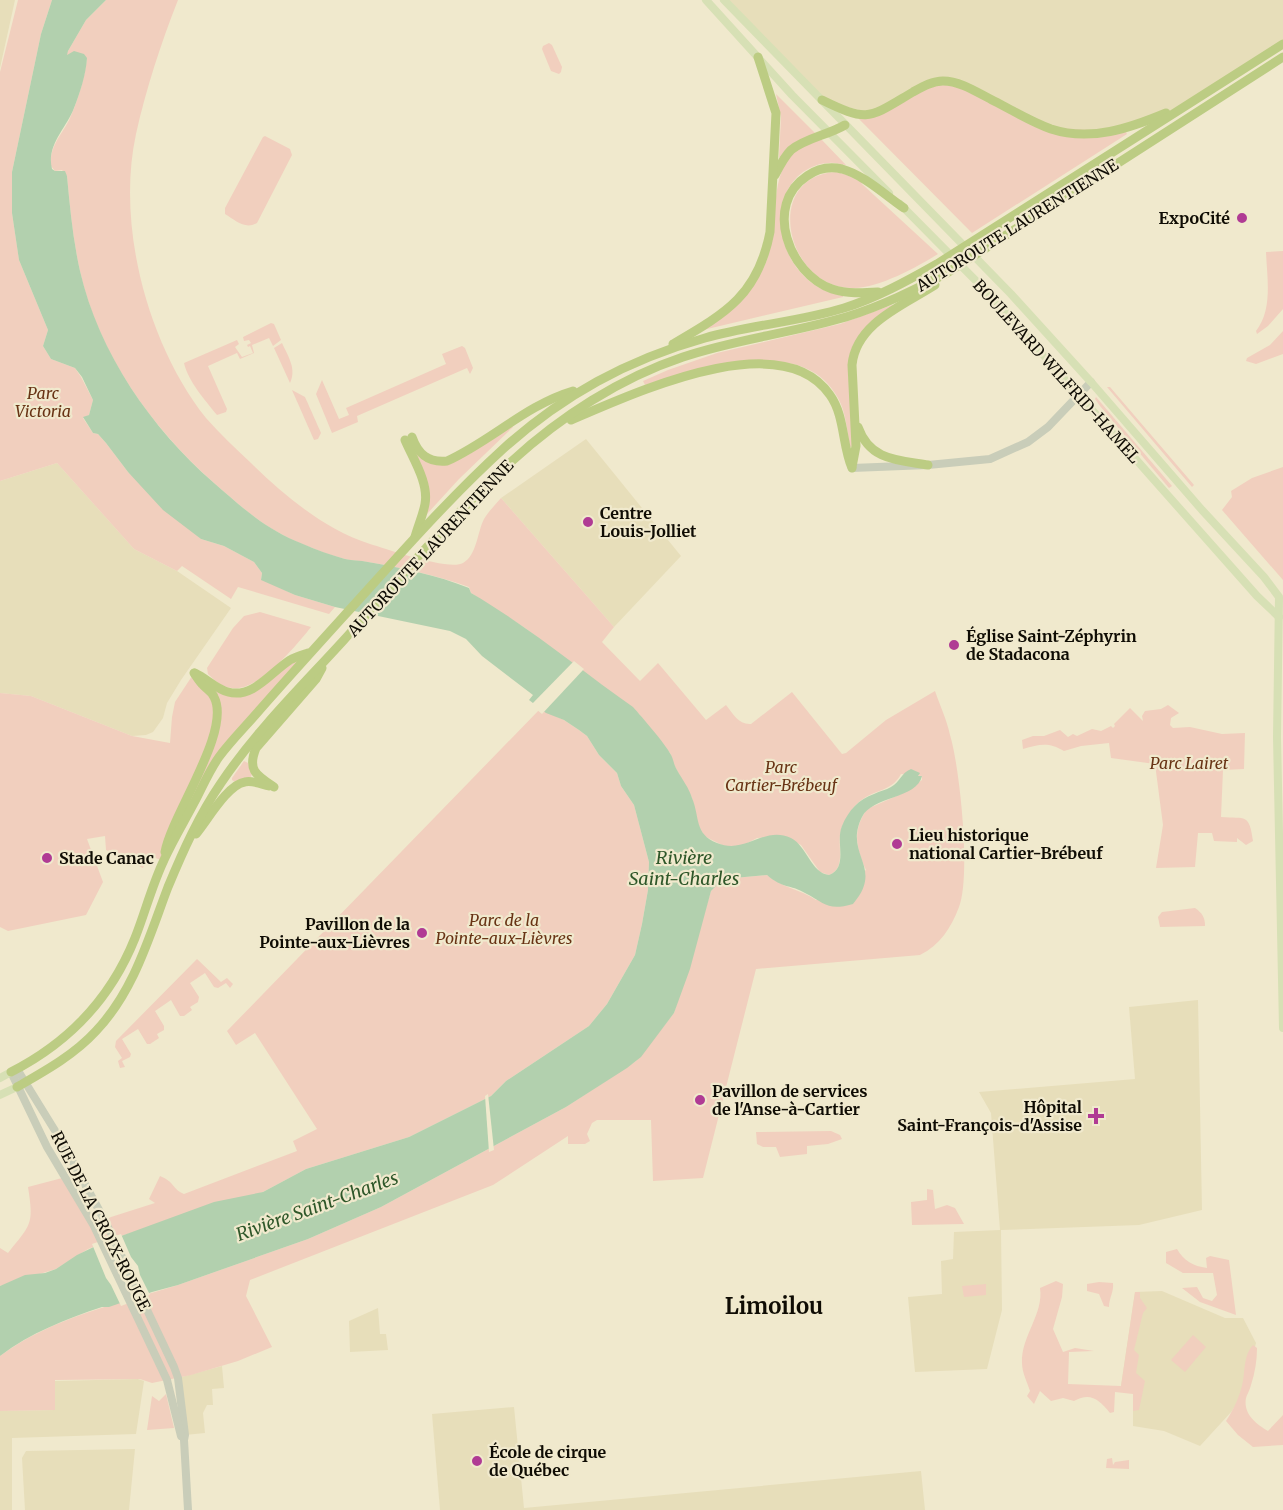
<svg xmlns="http://www.w3.org/2000/svg" width="1283" height="1510" font-family="Merriweather,serif">
  <rect width="100%" height="100%" fill="#f0e9cd"/>
  <!-- built -->
  <g fill="#e7deba">
    <polygon points="0,0 15,0 0,68"/>
    <polygon points="724,0 1283,0 1283,45 1191,103 1133,127 1101,133 874,114 822,100"/>
    <polygon points="586,439 681,556 614,627 501,498"/>
    <polygon points="57,463 134,549 177,571 231,608 181,680 167,703 163,718 153,732 146,735 132,736 31,696 0,693 0,481"/>
    <polygon points="1198,1000 1202,1210 1139,1225 1001,1230 1002,1310 987,1369 915,1372 908,1297 942,1294 941,1261 953,1259 954,1232 1000,1230 991,1113 979,1092 1135,1079 1129,1007"/>
    <polygon points="1162,1291 1225,1318 1243,1318 1256,1343 1243,1393 1232,1411 1200,1446 1164,1431 1133,1426 1133,1386 1121,1386 1135,1292"/>
    <polygon points="378,1308 380,1334 386,1334 388,1350 350,1352 349,1321"/>
    <polygon points="222,1366 224,1388 212,1389 213,1405 207,1405 203,1413 205,1433 185,1435 178,1378"/>
    <polygon points="138,1379 144,1381 136,1434 12,1438 12,1510 0,1510 0,1411 55,1410 55,1381"/>
    <polygon points="514,1407 524,1508 921,1471 925,1510 440,1510 432,1414"/>
    <polygon points="135,1449 129,1510 25,1510 22,1458 26,1451"/>
  </g>
  <!-- green -->
  <g fill="#f1cfbe">
    <polygon points="18,0 52,0 41,34 12,172 12,213 19,260 48,330 43,346 51,359 75,368 81,377 93,400 89,415 83,418 93,433 98,434 106,443 128,472 201,539 224,546 241,555 254,562 262,573 261,579 295,595 335,607 329,614 238,587 231,599 182,566 177,571 134,549 57,463 0,481 0,72"/>
    <path d="M106,0H178C161,43 146,89 136,134C116,226 148,345 206,418C220,434 236,449 251,463C286,497 324,529 370,544C387,549 449,571 463,563C477,555 477,533 484,519C489,511 495,505 501,498L614,627L602,642L640,681L658,663L706,720L726,705C733,714 739,725 751,724L792,692L842,754L846,753L886,720L935,691C940,706 947,720 950,735C960,768 971,876 959,907C951,928 940,945 920,955L756,969L703,1178L653,1181L651,1120H597L592,1123L587,1134L590,1141L585,1144H568V1136L493,1185L250,1280L246,1296L272,1347L238,1361L191,1375L152,1383L140,1379L55,1380V1410L0,1411V1356C53,1317 117,1304 178,1285L308,1239L381,1207L566,1107L636,1061L674,1013L711,891L723,879L767,875C782,888 800,889 816,900L866,870C856,848 852,831 867,809L901,794L922,780V776L901,774C892,791 877,789 863,799C855,804 849,813 845,821C832,840 850,867 829,875L820,872L801,845L783,836L757,838L742,846L728,848L704,836L698,824L692,798L673,763L670,753L639,714L525,628L471,593L469,587C437,575 401,568 368,562C362,561 356,561 350,560C334,557 317,550 302,544C265,529 244,509 214,483C151,427 98,353 80,271C73,240 70,208 67,176L62,170L55,171L51,166C49,146 62,135 70,118C78,100 85,77 87,58L66,56L68,51L86,20Z"/>
    <polygon points="549,43 552,45 562,67 561,72 559,74 551,71 542,49 543,46"/>
    <path d="M946,85L964,89L1039,127L1126,132L1127,134L972,233L857,117C883,106 917,87 946,85Z"/>
    <polygon points="776,94 816,134 781,158 779,157 781,117"/>
    <path d="M265,136L290,149L292,155L257,223C245,230 235,220 225,214V208L263,137Z"/>
    <path d="M821,139L846,165C841,165 835,162 829,163C819,163 811,167 803,172C769,197 777,252 806,278C816,288 829,293 843,296V297L703,330C724,311 752,293 764,267C781,231 766,176 796,150C803,145 813,142 821,139Z"/>
    <path d="M836,172L847,175L861,182L862,184L938,254C917,267 879,288 854,288C786,290 761,176 836,172Z"/>
    <path d="M1283,251V309L1268,326L1257,334L1256,331C1273,309 1267,278 1266,252Z"/>
    <path d="M892,305L894,308C870,322 853,334 848,363L853,446L850,447C847,431 846,412 838,398C811,349 752,360 708,369C686,374 665,378 645,385L643,381L668,370L717,353L840,324Z"/>
    <path d="M271,323L274,324L281,340L273,346L269,338L252,345L254,353L240,359L237,353L208,366L227,409L226,412L217,415C205,400 188,381 184,363L237,340L239,344L235,347L242,357L253,353L250,346L248,347L247,345L251,343L249,340L244,341L243,337Z"/>
    <polygon points="1283,331 1283,354 1256,364 1246,361 1247,358 1270,345"/>
    <path d="M282,343C288,356 297,369 290,383L274,348Z"/>
    <polygon points="462,346 465,348 473,368 470,374 467,368 357,416 358,422 332,433 316,394 322,380 339,419 349,415 346,408 446,364 442,354"/>
    <polygon points="1107,387 1110,387 1194,485 1192,487"/>
    <polygon points="292,390 305,397 321,433 318,439 314,440"/>
    <polygon points="1096,397 1172,486 1169,488 1100,406 1095,399"/>
    <polygon points="512,426 513,427 459,479 427,514 415,452 439,464"/>
    <polygon points="1283,467 1283,580 1222,510 1232,497 1231,491 1252,478"/>
    <path d="M260,612L311,627C296,646 258,692 232,688C222,687 215,681 208,674L207,668L233,628L244,616Z"/>
    <polygon points="310,653 218,758 163,861 148,855 143,868 106,850 105,836 87,839 103,882 86,915 8,931 0,927 0,693 31,696 132,736 170,743 172,717 175,702 194,673 239,693 291,659"/>
    <path d="M1168,705L1179,713L1171,718L1170,725L1173,728L1190,727L1222,734L1245,733L1244,769L1223,770L1221,817C1246,819 1249,813 1253,841L1246,845L1237,838V842L1214,841L1212,833H1198L1195,867L1156,868L1163,825L1155,764L1111,758L1109,743L1081,746L1064,751C1049,742 1040,744 1023,749L1022,740L1033,736H1044L1060,730L1068,737L1073,734L1077,736L1092,729L1101,731L1111,726L1113,728L1115,726L1114,724L1130,708L1143,721L1142,716L1145,711L1161,709Z"/>
    <path d="M540,709L564,720L579,730L587,736L599,755L617,773L621,786L634,805L649,862L648,890L642,924L635,955L607,1004L589,1026L506,1081L491,1096L409,1137L306,1169L263,1192L121,1236L88,1249L56,1269L0,1286V1248L8,1253C31,1224 34,1225 28,1187L66,1177L94,1226L111,1217L155,1203L149,1199L160,1176C175,1182 172,1189 184,1194L297,1151L293,1141L317,1129L255,1033L236,1045L227,1031Z"/>
    <polygon points="244,761 248,763 252,774 250,779 235,782 232,780 232,778"/>
    <path d="M1195,908C1202,913 1205,917 1205,926L1160,927L1158,917L1162,912Z"/>
    <polygon points="197,959 221,982 227,978 233,984 230,988 226,983 218,988 214,987 205,973 190,983 199,997 198,1002 190,1007 192,1010 184,1016 180,1016 171,1000 155,1011 164,1026 164,1030 157,1034 159,1038 150,1044 147,1044 138,1029 122,1039 131,1054 130,1057 122,1061 125,1067 120,1068 118,1061 122,1058 115,1047 116,1041"/>
    <polygon points="831,1131 840,1135 842,1139 828,1144 807,1146 807,1154 780,1157 776,1147 763,1147 757,1144 756,1132"/>
    <polygon points="927,1189 933,1190 935,1209 947,1205 955,1208 964,1224 912,1225 911,1202 927,1200"/>
    <path d="M1177,1249C1184,1261 1193,1266 1207,1268L1206,1258L1210,1256L1229,1260L1236,1315L1200,1302L1182,1288L1197,1287L1203,1298L1212,1301L1217,1295L1213,1273H1183L1166,1263V1252Z"/>
    <path d="M1056,1281L1063,1284L1062,1297L1053,1329L1063,1352L1075,1348L1094,1351L1069,1352L1068,1384L1121,1386L1135,1292H1140V1298L1147,1308L1143,1313L1134,1350L1139,1355L1136,1373L1145,1381L1139,1410L1133,1411V1394L1115,1392L1114,1412L1110,1413C1099,1399 1090,1392 1074,1401L1063,1398L1051,1401L1040,1391L1034,1404L1027,1396L1030,1391C1027,1382 1022,1372 1022,1363C1021,1336 1044,1314 1040,1288Z"/>
    <path d="M1099,1282L1113,1283C1114,1292 1109,1298 1109,1307L1104,1306L1099,1294L1087,1291V1284Z"/>
    <polygon points="986,1284 986,1295 964,1297 962,1286"/>
    <polygon points="1193,1335 1206,1347 1185,1372 1171,1360"/>
    <path d="M1253,1345L1257,1348C1257,1360 1255,1373 1251,1385C1250,1390 1247,1394 1246,1398C1243,1414 1256,1424 1268,1431L1283,1415V1445L1253,1447L1238,1435L1226,1421C1234,1409 1240,1396 1243,1381C1245,1369 1244,1354 1253,1345Z"/>
    <polygon points="166,1394 174,1428 147,1430 152,1396 159,1401"/>
    <polygon points="1112,1458 1113,1465 1115,1462 1129,1460 1129,1469 1106,1468 1107,1459"/>
  </g>
  <!-- water -->
  <path fill="#b2d0ae" d="M52,0H106L86,20L68,51L67,55L74,51L84,54L87,58C86,74 80,93 74,108C66,129 46,145 52,169L55,171H65L67,176C70,208 73,240 80,271C99,353 151,428 214,483C244,509 265,529 303,544C316,550 331,555 345,559C353,561 360,560 368,562C402,568 437,575 469,588L471,593C528,626 579,669 633,707C641,716 669,748 672,757C674,762 674,765 677,770C682,779 689,788 692,798C700,817 694,834 717,843C746,855 764,825 791,838C807,846 811,873 829,875C849,867 835,842 842,826C848,811 859,799 874,794C880,791 886,790 891,787C900,782 901,773 911,769L920,773L918,776H922C917,799 872,796 862,817C843,855 885,867 853,904C828,911 826,904 805,893C790,884 783,889 767,875L723,879L711,891L690,969L674,1013L641,1057L627,1068L566,1107L381,1207L308,1239L178,1285L152,1292L109,1307H102C66,1319 30,1333 0,1356V1286L25,1275L45,1273L56,1269L77,1255L102,1243L214,1202L263,1192L306,1169L409,1137L491,1096L506,1081L589,1026L607,1004L635,955L642,924L648,890L649,862L634,805L621,786L617,773L599,755L587,736L579,730L564,720L546,713L529,700L533,695L482,656L466,639L450,631L335,607L295,595L261,580L262,573L254,562L224,546L201,539L163,510L128,472L106,443L98,434L93,433L83,417L89,415L93,400L82,377L75,368L51,359L43,346L48,330L19,260L12,213V172L41,34Z"/>
  <!-- pier -->
  <g fill="#f0e9cd">
    <polygon points="574,661 584,669 542,714 531,705"/>
    <polygon points="488,1094 494,1150 489,1152 485,1096"/>
    <polygon points="121,1234 131,1257 138,1266 140,1275 150,1295 121,1306 111,1285 106,1278 92,1244"/>
  </g>
  <g fill="none" stroke-linecap="round" stroke-linejoin="round">
    <!-- secondary -->
    <g stroke="#c9cdb9" stroke-width="8">
      <polyline points="852,468 928,465 990,459 1028,442 1048,427 1091,382"/>
      <polyline points="17,1069 62,1142 105,1221 174,1367 178,1378 185,1435 184,1440 188,1510"/>
      <polyline points="11,1072 47,1147 94,1226 167,1380 181,1436"/>
    </g>
    <!-- primary -->
    <g stroke="#d7e0b5" stroke-width="8">
      <polyline points="706,0 792,95 889,193"/>
      <polyline points="724,0 1011,294 1091,382 1202,510 1264,577 1279,597 1277,737 1283,1028"/>
      <polyline points="900,204 992,297 1257,596 1279,617"/>
      <polyline points="0,1078 11,1072"/>
      <polyline points="0,1095 17,1087"/>
    </g>
    <!-- highway -->
    <g stroke="#bccc83" stroke-width="9">
      <path d="M822,100C869,123 869,118 913,92C922,87 932,81 943,81C961,81 978,93 994,101C1012,110 1031,122 1051,129C1091,142 1130,128 1166,113"/>
      <path d="M775,175C779,167 784,157 791,150C806,138 828,135 845,125"/>
      <path d="M878,292C863,293 847,294 832,289C789,274 763,205 807,176C817,169 829,166 842,169C864,175 885,195 904,208"/>
      <path d="M673,344C726,313 758,295 770,232L776,113L758,57"/>
      <path d="M571,420C631,395 781,323 830,395C845,416 842,445 852,468"/>
      <path d="M858,427C870,461 898,460 928,465"/>
      <path d="M412,437C418,454 428,463 447,461C491,441 526,405 573,391"/>
      <path d="M405,440C413,459 429,483 425,504C423,515 418,526 415,537"/>
      <path d="M852,467L856,446L852,365C856,323 904,305 935,285"/>
      <path d="M195,673C206,678 216,689 228,692C253,699 271,672 290,660C295,657 302,655 308,653"/>
      <path d="M274,787C256,775 247,770 256,748L316,679L322,668"/>
      <path d="M196,834C207,821 228,784 245,782C252,780 261,784 269,786"/>
      <path d="M165,852C172,814 232,731 214,697C211,690 206,689 202,684C199,681 196,676 194,673"/>
      <path d="M11,1072C68,1043 111,998 135,938C145,913 152,885 164,860C173,840 184,822 194,803C202,788 209,771 219,757C230,742 244,728 257,713C285,681 314,649 343,617C395,560 446,501 503,449C563,395 627,360 705,338C750,325 798,322 844,308C876,298 907,281 937,264L1283,44"/>
      <path d="M17,1087C45,1071 74,1055 96,1031C134,991 149,937 168,887C183,851 199,815 221,783C256,731 301,687 343,641C398,580 451,516 512,461C560,417 620,378 683,357C736,339 792,333 846,317C882,306 914,290 947,273L1283,57"/>
    </g>
  </g>
  <!-- markers -->
  <g fill="#b03b94" stroke="#f0e9cd" stroke-width="2">
    <circle cx="1242" cy="218" r="6"/>
    <circle cx="588" cy="522" r="6"/>
    <circle cx="954" cy="645" r="6"/>
    <circle cx="897" cy="844" r="6"/>
    <circle cx="47" cy="858" r="6"/>
    <circle cx="422" cy="933" r="6"/>
    <circle cx="700" cy="1100" r="6"/>
    <path d="M1093 1107h6v6h6v6h-6v6h-6v-6h-6v-6h6z"/>
    <circle cx="477" cy="1461" r="6"/>
  </g>
  <g text-anchor="middle" dominant-baseline="central" stroke-width="4.5" stroke-linejoin="round" paint-order="stroke">
    <!-- poi labels -->
    <g font-size="16" font-weight="bold" fill="#0f0c04" stroke="#f0e9cd" text-anchor="start">
      <text x="1230" y="218" text-anchor="end">ExpoCité</text>
      <text x="600" y="513">Centre<tspan x="600" dy="18">Louis-Jolliet</tspan></text>
      <text x="966" y="636">Église Saint-Zéphyrin<tspan x="966" dy="18">de Stadacona</tspan></text>
      <text x="909" y="835">Lieu historique<tspan x="909" dy="18">national Cartier-Brébeuf</tspan></text>
      <text x="59" y="858">Stade Canac</text>
      <text x="410" y="924" text-anchor="end">Pavillon de la<tspan x="410" dy="18">Pointe-aux-Lièvres</tspan></text>
      <text x="712" y="1091">Pavillon de services<tspan x="712" dy="18">de l'Anse-à-Cartier</tspan></text>
      <text x="1082" y="1107" text-anchor="end">Hôpital<tspan x="1082" dy="18">Saint-François-d'Assise</tspan></text>
      <text x="489" y="1452">École de cirque<tspan x="489" dy="18">de Québec</tspan></text>
    </g>
    <!-- street labels -->
    <g font-size="16" fill="#0f0c04" stroke="#f0e9cd">
      <text transform="translate(1017 225) rotate(-32)">AUTOROUTE LAURENTIENNE</text>
      <text transform="translate(1057 371) rotate(48)">BOULEVARD WILFRID-HAMEL</text>
      <text transform="translate(430 548) rotate(-47)">AUTOROUTE LAURENTIENNE</text>
      <text transform="translate(101 1221) rotate(63)">RUE DE LA CROIX-ROUGE</text>
    </g>
    <!-- park labels -->
    <g font-size="16" font-style="italic" fill="#683314" stroke="#f0e9cd">
      <text x="43" y="393">Parc<tspan x="43" dy="18">Victoria</tspan></text>
      <text x="1189" y="763">Parc Lairet</text>
      <text x="781" y="767">Parc<tspan x="781" dy="18">Cartier-Brébeuf</tspan></text>
      <text x="504" y="920">Parc de la<tspan x="504" dy="18">Pointe-aux-Lièvres</tspan></text>
    </g>
    <!-- water labels -->
    <g font-size="18" font-style="italic" fill="#2e5729" stroke="#f0e9cd">
      <text x="684" y="857">Rivière<tspan x="684" dy="21">Saint-Charles</tspan></text>
      <text transform="translate(317 1206) rotate(-20)">Rivière Saint-Charles</text>
    </g>
    <!-- district labels -->
    <g font-size="22" font-weight="bold" fill="#0f0c04" stroke="#f0e9cd">
      <text x="774" y="1306">Limoilou</text>
    </g>
  </g>
</svg>
